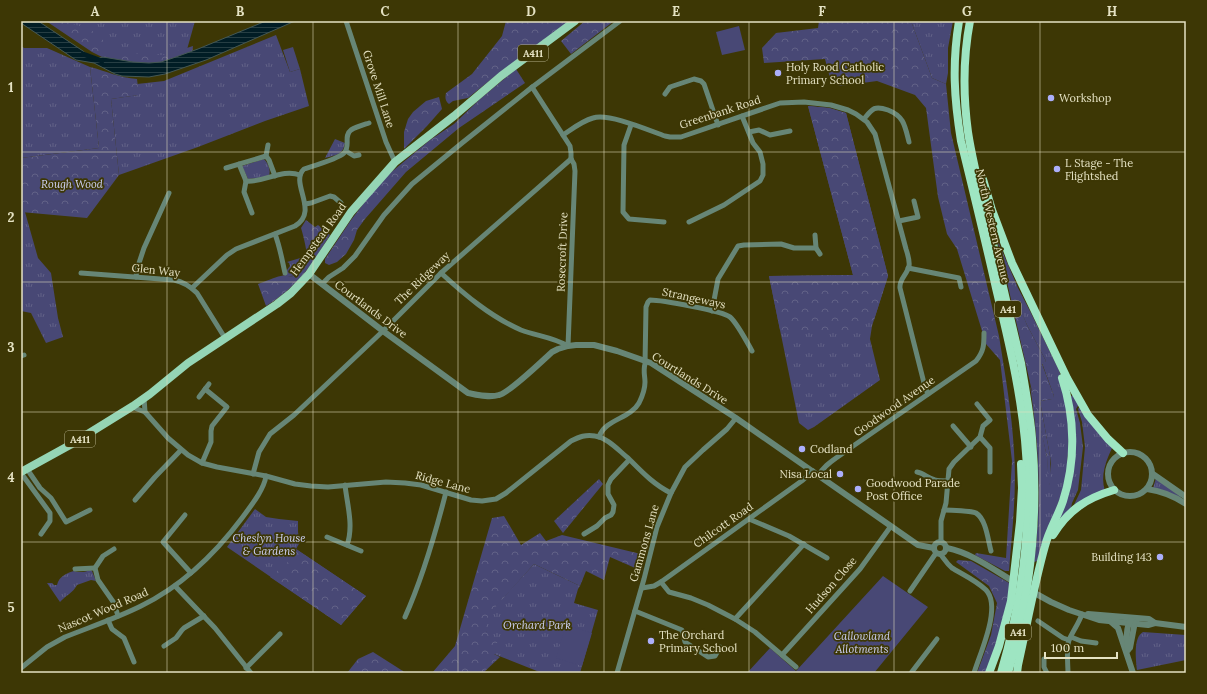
<svg xmlns="http://www.w3.org/2000/svg" width="1207" height="694" font-family="Lora,serif">
  <defs>
    <pattern id="grass-tufts" width="24" height="20" patternUnits="userSpaceOnUse"><rect width="24" height="20" fill="#484875"/><path d="M3 7l-1-3M5 7V3M7 7l1-3M15 17l-1-3M17 17v-4M19 17l1-3" fill="none" stroke="#626287"/></pattern>
    <pattern id="forest-crowns" width="20" height="18" patternUnits="userSpaceOnUse"><rect width="20" height="18" fill="#484875"/><path d="M2 6a3 3 0 1 1 6 0M12 15a3 3 0 1 1 6 0" fill="none" stroke="#626287"/></pattern>
    <pattern id="water-rules" width="6" height="5" patternUnits="userSpaceOnUse"><rect width="6" height="5" fill="#011d25"/><path d="M0 2.5h6" fill="none" stroke="#263e43"/></pattern>
  </defs>
  <rect width="100%" height="100%" fill="#3d3705"/>
  <!-- grass -->
  <g fill="url(#grass-tufts)">
    <polygon points="48,21 195,21 186,53 120,61 103,57"/>
    <polygon points="911,21 953,21 948,48 948,73 946,84 932,78"/>
    <polygon points="276,35 290,72 300,69 309,106 265,121 198,147 119,175 111,99 138,95 137,84 164,81"/>
    <polygon points="21,46 24,48 47,48 90,67 99,148 21,158"/>
    <polygon points="808,106 829,108 846,113 888,276 872,326 870,339 880,380 814,427 808,430 799,423 769,276 853,275"/>
    <path d="M335,139L345,143C343,155 336,155 325,158Z"/>
    <path d="M264,159C268,163 272,172 268,177L248,179L242,166Z"/>
    <polygon points="21,212 25,212 38,258 51,273 58,318 63,337 46,343 31,313 21,311"/>
    <path d="M997,239L1018,288L1030,311L1059,370L1064,387L1070,424L1066,482L1037,561L1034,562C1042,503 1039,445 1030,386L1035,400L1047,457L1049,485L1051,464L1050,456L1040,401L1052,399L1054,396L1042,363L1046,361L1027,325L1013,293L1001,251V256Z"/>
    <path d="M307,256C309,269 295,280 282,275L287,272V270L290,266L289,263L287,262Z"/>
    <polygon points="1072,395 1074,396 1079,404 1076,409 1080,423 1083,447 1078,490 1072,503 1071,508 1062,520 1060,518 1070,484 1071,397"/>
    <path d="M1080,406L1113,446C1106,461 1100,475 1105,491L1073,507L1081,490L1085,447L1082,422L1078,409Z"/>
    <polygon points="1156,478 1181,497 1180,498 1153,488"/>
    <polygon points="255,509 266,517 279,519 298,521 298,532 300,542 296,549 366,596 341,625 227,547"/>
    <polygon points="534,564 580,586 578,589 574,603 598,610 580,673 542,673 494,654 486,631 485,621 490,612"/>
    <path d="M90,570L92,571L96,581L91,580L77,585C73,593 65,596 60,602L47,583H52L54,585H57C59,576 67,573 74,571C78,573 87,572 90,570Z"/>
    <path d="M1143,632L1186,635V660L1137,670C1136,660 1133,637 1143,632Z"/>
  </g>
  <!-- forest -->
  <g fill="url(#forest-crowns)">
    <polygon points="46,21 61,21 87,28 94,32 104,41 107,50 119,53 132,53 148,55 165,55 193,46 192,54 162,63 135,63 106,59 92,52"/>
    <path d="M506,21H569L494,77L468,98L453,101L449,104C445,101 445,97 446,93L472,74L502,36Z"/>
    <polygon points="585,21 614,21 571,54 561,41"/>
    <path d="M819,21H911L932,78L946,84L951,133L999,336C1005,374 1012,413 1014,451C1017,491 1012,531 1009,571H1005L975,555L976,553L1006,558L1012,461L1000,360L986,344L957,249L947,234L938,197L926,108L915,95L877,81L840,86L831,82L825,59L764,63L762,48L776,33L818,28Z"/>
    <path d="M90,67C106,71 120,78 137,79L139,95L111,99L119,175L87,218L21,212V158L99,148Z"/>
    <polygon points="516,69 525,83 459,128 406,172 365,219 357,230 354,240 346,254 337,262 329,265 325,263 325,259 351,220 374,190 389,174 430,140 454,124 480,99"/>
    <polygon points="439,97 442,109 427,126 404,149 404,132 408,119 413,112 426,101"/>
    <polygon points="808,106 829,108 846,113 888,276 874,320 866,322 856,328 845,332 780,330 769,276 853,275"/>
    <path d="M306,220L315,227L318,225L330,235C321,249 312,265 301,277C291,288 279,298 266,306L258,284C265,282 274,277 281,276C286,275 291,278 296,275C301,273 307,266 307,261C308,254 303,234 301,228Z"/>
    <polygon points="1000,251 1001,251 1017,290 1014,293 1027,325 1046,361 1042,364 1054,396 1053,399 1040,401 1050,456 1051,482 1048,485 1047,457"/>
    <polygon points="599,479 603,484 563,533 554,521"/>
    <polygon points="504,516 521,545 540,533 546,541 562,535 645,555 642,571 610,557 604,580 586,571 580,586 534,564 491,612 486,621 486,631 498,640 494,654 500,657 483,673 432,673 455,646 492,518"/>
    <polygon points="296,549 366,596 341,625 270,577 287,563"/>
    <path d="M958,560L971,561L1011,584C1006,614 997,644 986,673H977L991,635L997,603L989,586L956,562Z"/>
    <polygon points="373,652 406,673 347,673 358,659"/>
  </g>
  <!-- garden -->
  <g fill="#484875">
    <polygon points="739,26 745,50 722,55 716,32"/>
    <polygon points="293,47 300,69 290,72 283,50"/>
    <polygon points="883,576 928,607 874,673 747,673 770,648 796,671"/>
    <polygon points="566,625 592,633 582,666 556,658"/>
  </g>
  <!-- water -->
  <polygon fill="url(#water-rules)" stroke="#455854" points="21,21 38,21 83,51 91,58 94,59 103,57 133,62 149,63 161,62 173,58 198,49 266,21 295,21 206,60 165,74 149,77 122,76 115,74 94,63 76,60 21,23"/>
  <g fill="none" stroke-linecap="round" stroke-linejoin="round">
    <!-- canal -->
    <polyline stroke="#011d25" stroke-width="5" points="83,54 102,61"/>
    <!-- minor -->
    <g stroke="#678676" stroke-width="5">
      <polyline points="346,21 386,142 395,162"/>
      <polyline points="532,87 570,146 571,153 571,159"/>
      <polyline points="665,94 670,87 694,79 701,81 704,84 718,125"/>
      <path d="M864,119C872,109 874,105 888,110C904,116 905,126 909,142"/>
      <polyline points="631,125 624,145 623,212 629,219 664,222"/>
      <polyline points="749,132 759,130 770,135 790,131"/>
      <path d="M563,135C572,129 582,121 593,118C609,113 648,130 665,136L670,137H681L780,103L804,102L831,105L848,110L856,114L867,122L875,134L906,249C908,255 910,261 909,266C907,275 899,279 900,288L925,387L928,394"/>
      <polyline points="346,151 354,156 359,155"/>
      <polyline points="266,156 268,145"/>
      <path d="M239,164L246,181C264,183 282,168 300,175"/>
      <polyline points="226,168 266,156 269,160 275,176"/>
      <polyline points="246,181 244,192 252,213"/>
      <polyline points="305,204 311,203 330,196 334,197 341,203"/>
      <polyline points="899,221 918,217 914,201"/>
      <polyline points="689,222 724,205 760,181 763,175 763,164 760,152 753,143 742,116"/>
      <path d="M275,234C280,247 282,260 285,273"/>
      <polyline points="815,235 816,248 820,254"/>
      <polyline points="908,268 959,278 961,287"/>
      <path d="M81,273L174,280C184,282 190,286 197,293L225,338"/>
      <path d="M441,273C465,295 491,317 521,330C537,336 553,337 568,346L575,171L574,164L571,159"/>
      <polyline points="136,277 137,269 144,248 169,193"/>
      <polyline points="322,284 329,277 343,268 355,256 384,215 412,184 462,143 531,88 620,21"/>
      <path d="M192,288L227,255L236,249L295,226C320,211 289,183 304,169C313,166 338,159 344,153C351,146 343,136 351,130C356,127 363,125 369,123"/>
      <polyline points="712,311 718,279 738,246 744,245 781,244 794,248 816,248"/>
      <polyline points="21,356 24,355"/>
      <polyline points="199,397 209,384"/>
      <polyline points="144,398 145,412"/>
      <path d="M132,407L145,412L168,438L188,455L202,463L217,467L266,476L295,484L311,486L328,487L386,482L405,483L421,485L471,500L482,501L496,499L506,493L571,441C579,437 586,434 595,436C608,438 618,450 628,458C641,471 654,485 671,493"/>
      <polyline points="953,426 971,447"/>
      <path d="M599,437C605,419 630,419 639,403C642,397 645,389 645,382C645,376 643,371 645,364L646,307L648,302L650,300C661,300 723,311 730,317C737,323 747,342 752,351"/>
      <polyline points="980,437 990,448 990,472"/>
      <polyline points="202,463 211,442 211,431 212,426 227,407 205,389"/>
      <polyline points="27,469 40,488 51,498 66,522 90,510"/>
      <path d="M917,472C923,473 928,478 935,480C939,481 944,481 948,481"/>
      <polyline points="21,473 50,513 50,521 41,534"/>
      <polyline points="253,474 259,452 270,434 294,415 383,331 441,273 571,159"/>
      <path d="M819,475C824,465 834,460 843,453L976,361C984,351 984,345 984,333"/>
      <path d="M345,485C347,504 354,526 347,545"/>
      <polyline points="135,500 155,477 181,450"/>
      <path d="M944,510C951,510 972,511 976,513C986,519 988,540 991,551"/>
      <polyline points="185,515 163,542 191,573"/>
      <polyline points="749,519 789,536 827,558"/>
      <polyline points="584,534 597,526 605,518 611,515 613,512 614,505 608,494 608,485 611,479 629,460"/>
      <polyline points="327,537 361,551"/>
      <polyline points="941,542 941,521 946,503 949,469 954,462 980,437 983,426 990,420 977,404"/>
      <polyline points="114,549 103,556 95,568 98,580 114,603 118,616"/>
      <path d="M941,555L948,564L952,568C962,574 977,581 986,590C1002,607 980,653 974,673"/>
      <polyline points="75,569 95,568"/>
      <polyline points="661,582 669,592 691,598 708,605 735,619 755,632 796,667"/>
      <polyline points="175,586 215,628 251,673"/>
      <polyline points="642,588 654,586 661,582 803,480 813,471"/>
      <polyline points="910,591 936,553"/>
      <polyline points="635,611 682,630 685,642 708,657 715,656 720,647"/>
      <path d="M405,617C423,577 435,535 446,492"/>
      <polyline points="735,619 804,544"/>
      <polyline points="108,620 112,629 124,638 134,662"/>
      <polyline points="1038,621 1063,638 1069,640"/>
      <polyline points="1071,637 1081,641 1096,643"/>
      <polyline points="164,646 176,638 182,630 184,628 204,616"/>
      <polyline points="782,655 860,569 891,526"/>
      <polyline points="1044,659 1044,667 1047,673"/>
      <path d="M21,668L47,647L65,637C90,627 117,618 141,606C182,586 215,554 242,518C250,507 264,490 266,476"/>
      <polyline points="246,668 280,634"/>
      <polyline points="617,673 644,579 657,527 671,493 685,467 703,450 727,429 736,418"/>
      <polyline points="911,673 937,639"/>
      <path d="M1068,673C1068,665 1066,648 1069,640C1073,631 1079,623 1082,614"/>
    </g>
    <!-- tertiary -->
    <g stroke="#678676" stroke-width="6">
      <path d="M309,274L383,331L468,393C478,395 489,398 499,395C509,393 542,361 552,352L558,349L568,346L576,345H594L617,351L651,363L736,418L918,545L934,548"/>
      <circle cx="1130" cy="474" r="22"/>
      <polyline points="1153,474 1186,497"/>
      <path d="M1147,489C1161,491 1174,496 1186,504"/>
      <circle cx="940" cy="548" r="6"/>
      <path d="M947,548C972,553 994,570 1016,583"/>
      <polyline points="1031,591 1051,602 1069,610 1099,620 1148,625 1155,623"/>
      <polyline points="1088,614 1149,619 1155,623 1186,627"/>
      <polyline points="1110,621 1118,628 1133,673"/>
      <polyline points="1130,648 1134,627 1133,620"/>
      <path d="M1128,650C1127,641 1125,628 1131,620"/>
    </g>
    <!-- primary -->
    <polyline stroke="#95d5b5" stroke-width="8" points="21,472 70,445 133,406 150,394 188,363 277,304 291,293 309,274 351,212 395,162 454,116 501,76 575,21"/>
    <!-- trunk -->
    <g stroke="#9ee5c2" stroke-width="8">
      <path d="M959,21C952,64 954,98 961,141C973,190 985,239 996,288C1008,338 1020,388 1025,440C1033,518 1023,598 1001,673"/>
      <path d="M970,21C963,58 963,95 968,132C973,165 982,198 990,230C1000,274 1010,318 1021,363C1025,388 1030,413 1032,438C1039,517 1030,597 1008,673"/>
      <polyline points="983,179 992,210 1012,263 1067,378 1088,415 1108,439 1123,453"/>
      <path d="M1053,535C1068,510 1087,498 1114,490"/>
      <polyline points="989,673 999,646 1011,601 1020,522 1022,488 1021,464"/>
      <path d="M1017,673L1018,665C1027,625 1034,585 1045,546C1049,530 1058,516 1063,501C1076,461 1075,417 1062,378"/>
    </g>
  </g>
  <!-- grid -->
  <path fill="none" stroke="#e5e2c3" stroke-width="1" stroke-opacity="0.55" d="M167,21V673M313,21V673M458,21V673M604,21V673M749,21V673M894,21V673M1040,21V673M21,152H1186M21,282H1186M21,412H1186M21,542H1186"/>
  <!-- markers -->
  <g fill="#acaffb" stroke="#3d3705" stroke-width="1.5">
    <circle cx="778" cy="73" r="4"/>
    <circle cx="1051" cy="98" r="4"/>
    <circle cx="1057" cy="169" r="4"/>
    <circle cx="802" cy="449" r="4"/>
    <circle cx="840" cy="474" r="4"/>
    <circle cx="858" cy="489" r="4"/>
    <circle cx="1160" cy="557" r="4"/>
    <circle cx="651" cy="641" r="4"/>
  </g>
  <g text-anchor="middle" dominant-baseline="central" stroke-width="3.5" stroke-linejoin="round" paint-order="stroke">
    <!-- shield labels -->
    <g fill="#3d3705" stroke="#b3af8a" stroke-width="1">
      <rect x="518" y="45" width="30" height="16" rx="3"/>
      <rect x="995" y="301" width="26" height="16" rx="3"/>
      <rect x="65" y="431" width="30" height="16" rx="3"/>
      <rect x="1005" y="624" width="26" height="16" rx="3"/>
    </g>
    <g font-size="10" font-weight="bold" fill="#e5e2c3">
      <text x="533" y="53">A411</text>
      <text x="1008" y="309">A41</text>
      <text x="80" y="439">A411</text>
      <text x="1018" y="632">A41</text>
    </g>
    <!-- poi labels -->
    <g font-size="11" fill="#e5e2c3" stroke="#3d3705" text-anchor="start">
      <text x="786" y="67">Holy Rood Catholic<tspan x="786" dy="13">Primary School</tspan></text>
      <text x="1059" y="98">Workshop</text>
      <text x="1065" y="163">L Stage - The<tspan x="1065" dy="13">Flightshed</tspan></text>
      <text x="810" y="449">Codland</text>
      <text x="832" y="474" text-anchor="end">Nisa Local</text>
      <text x="866" y="483">Goodwood Parade<tspan x="866" dy="13">Post Office</tspan></text>
      <text x="1152" y="557" text-anchor="end">Building 143</text>
      <text x="659" y="635">The Orchard<tspan x="659" dy="13">Primary School</tspan></text>
    </g>
    <!-- street labels -->
    <g font-size="11" fill="#e5e2c3" stroke="#3d3705">
      <text transform="translate(379 89) rotate(72)">Grove Mill Lane</text>
      <text transform="translate(720 112) rotate(-18)">Greenbank Road</text>
      <text transform="translate(993 226) rotate(77)">North Western Avenue</text>
      <text transform="translate(318 239) rotate(-54)">Hempstead Road</text>
      <text transform="translate(562 252) rotate(-88)">Rosecroft Drive</text>
      <text transform="translate(156 270) rotate(6)">Glen Way</text>
      <text transform="translate(422 278) rotate(-44)">The Ridgeway</text>
      <text transform="translate(694 298) rotate(12)">Strangeways</text>
      <text transform="translate(371 309) rotate(37)">Courtlands Drive</text>
      <text transform="translate(690 378) rotate(32)">Courtlands Drive</text>
      <text transform="translate(894 406) rotate(-35)">Goodwood Avenue</text>
      <text transform="translate(443 482) rotate(15)">Ridge Lane</text>
      <text transform="translate(723 525) rotate(-35)">Chilcott Road</text>
      <text transform="translate(644 543) rotate(-74)">Gammons Lane</text>
      <text transform="translate(831 585) rotate(-49)">Hudson Close</text>
      <text transform="translate(103 610) rotate(-23)">Nascot Wood Road</text>
    </g>
    <!-- park labels -->
    <g font-size="11" font-style="italic" fill="#cdd0f4" stroke="#3d3705">
      <text x="72" y="184">Rough Wood</text>
      <text x="269" y="538">Cheslyn House<tspan x="269" dy="13">&amp; Gardens</tspan></text>
      <text x="537" y="625">Orchard Park</text>
      <text x="862" y="636">Callowland<tspan x="862" dy="13">Allotments</tspan></text>
    </g>
  </g>
  <!-- border -->
  <rect width="1207" height="694" fill="none" stroke="#3d3705" stroke-width="44"/>
  <!-- scale -->
  <path d="M1045 652v6h72v-6" fill="none" stroke="#e5e2c3" stroke-width="2"/>
  <text x="1051" y="652" font-size="12" fill="#e5e2c3" stroke="#3d3705" stroke-width="3" paint-order="stroke">100 m</text>
  <rect x="22" y="22" width="1163" height="650" fill="none" stroke="#e5e2c3" stroke-width="1.5"/>
  <g font-size="13" text-anchor="middle" font-weight="bold" fill="#e5e2c3">
    <text x="95" y="16">A</text>
    <text x="240" y="16">B</text>
    <text x="385" y="16">C</text>
    <text x="531" y="16">D</text>
    <text x="676" y="16">E</text>
    <text x="822" y="16">F</text>
    <text x="967" y="16">G</text>
    <text x="1112" y="16">H</text>
    <text x="11" y="92">1</text>
    <text x="11" y="222">2</text>
    <text x="11" y="352">3</text>
    <text x="11" y="482">4</text>
    <text x="11" y="612">5</text>
  </g>
</svg>
